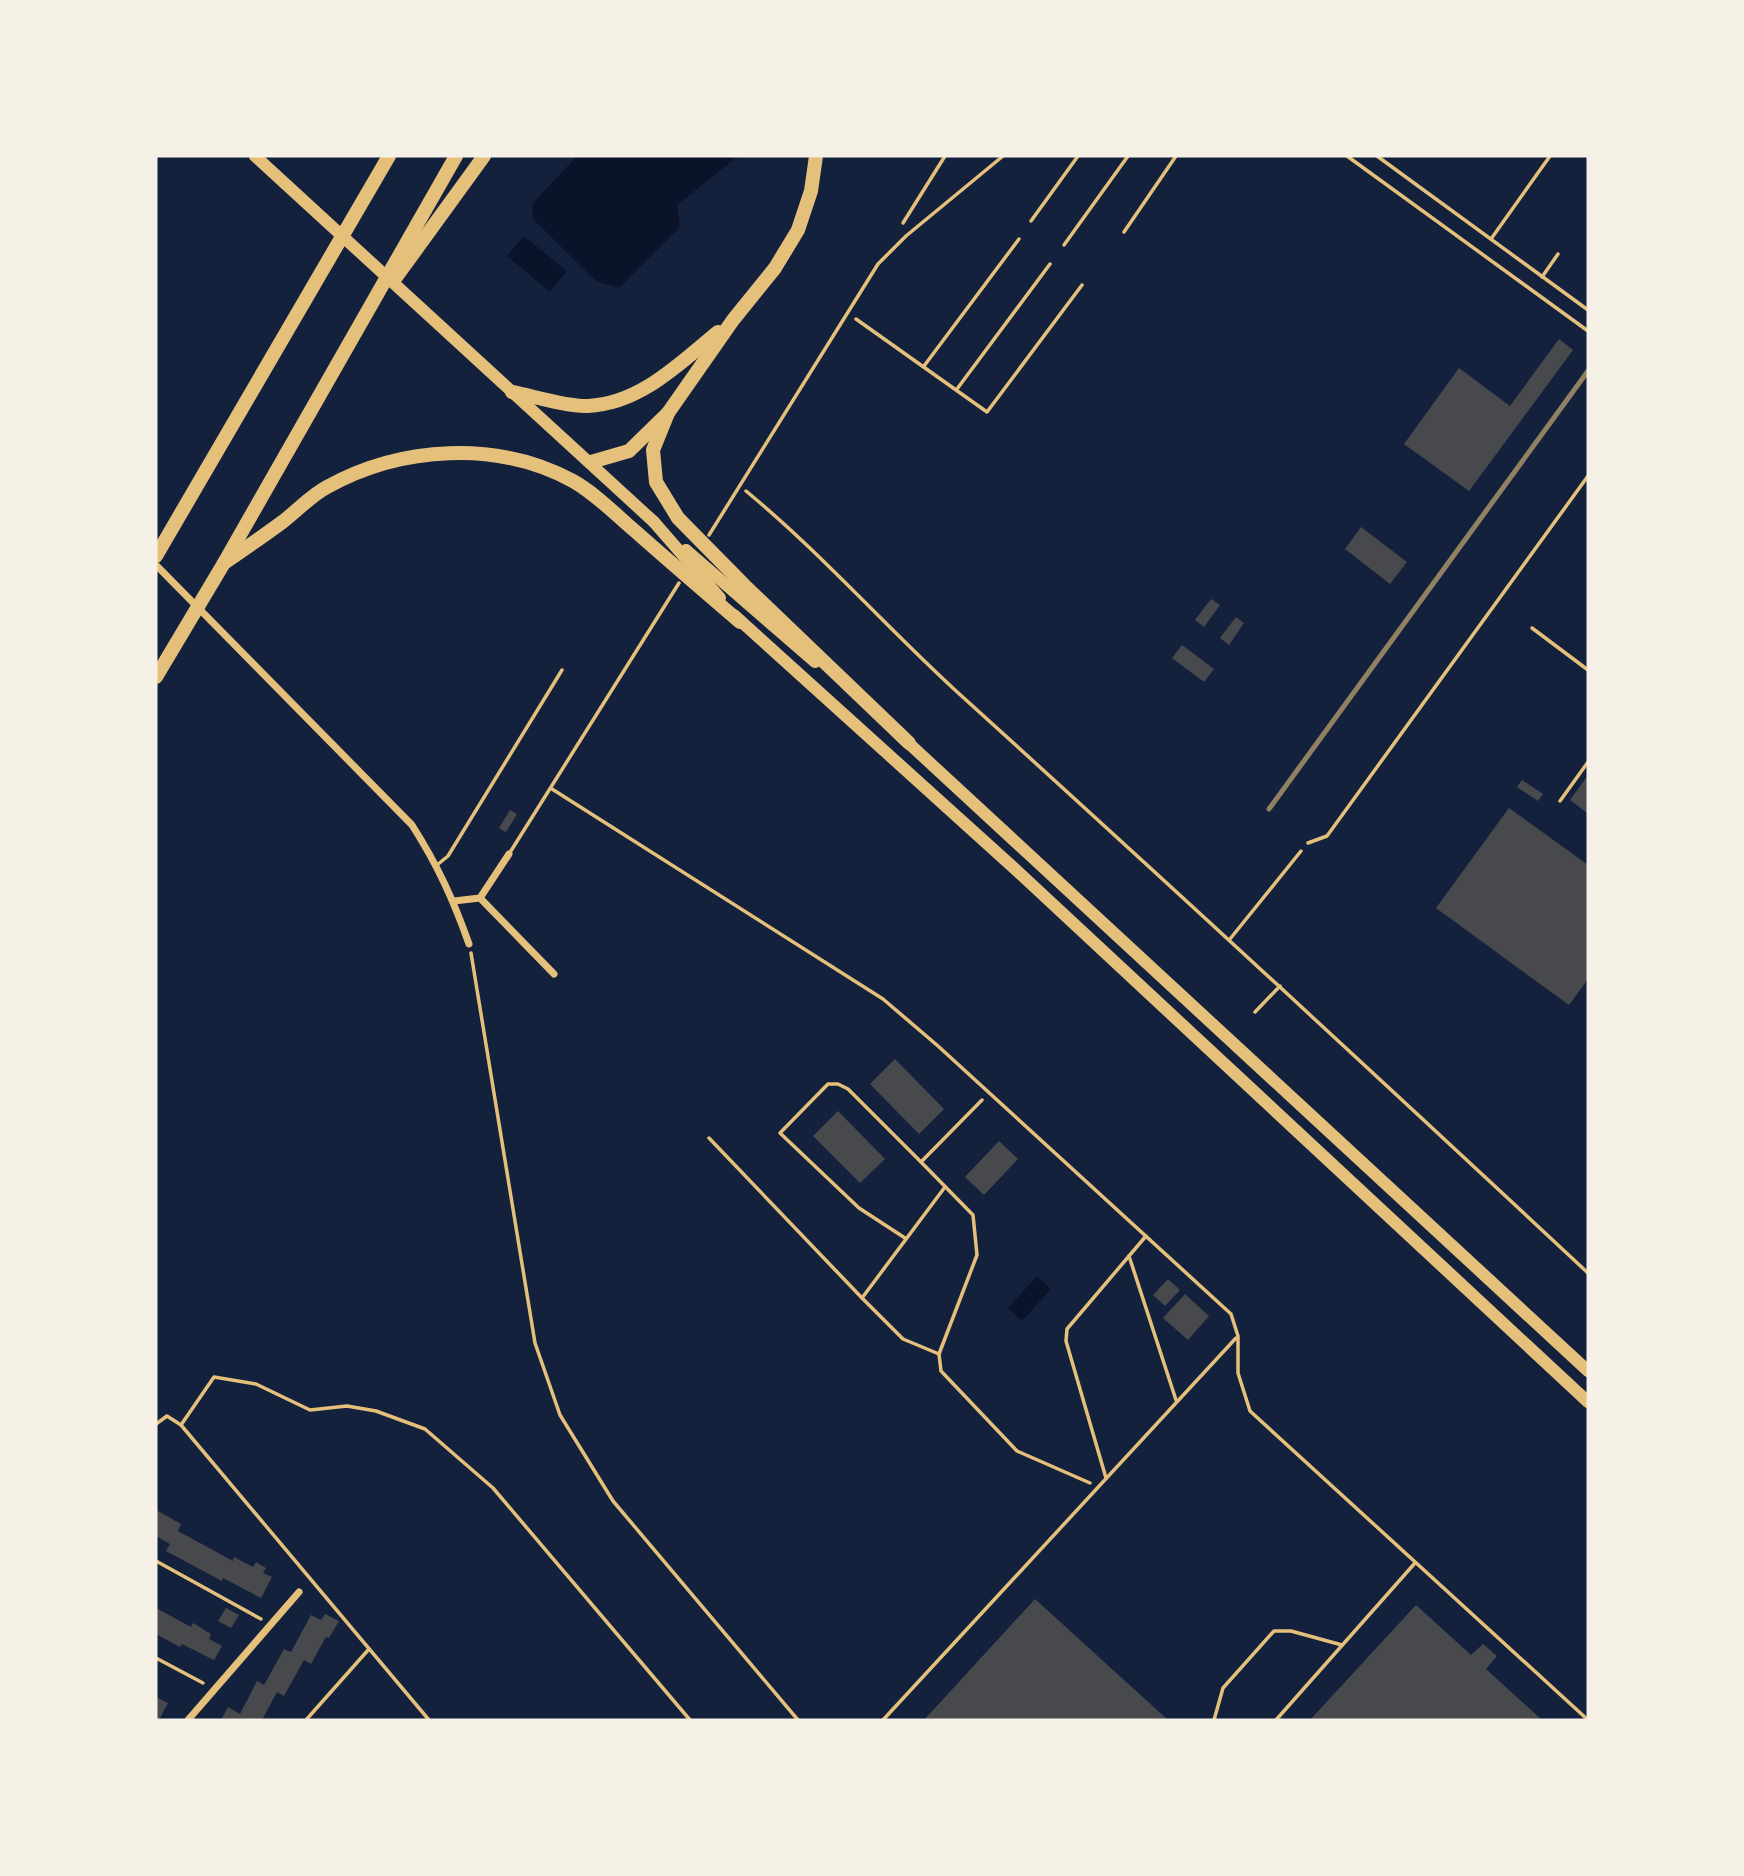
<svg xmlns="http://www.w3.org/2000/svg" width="1744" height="1876" font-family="Arial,sans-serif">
  <rect width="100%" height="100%" fill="#14213d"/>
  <!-- water -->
  <g fill="#0b132b">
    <polygon points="577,156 738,156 677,205 680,227 619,288 596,281 533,219 532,204"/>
    <polygon points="524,236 567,271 550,292 507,256"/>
    <polygon points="1037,1276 1051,1289 1022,1321 1008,1308"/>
  </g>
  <!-- building -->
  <g fill="#48494c">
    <polygon points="1559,339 1573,350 1469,491 1404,444 1459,368 1510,406"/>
    <polygon points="1361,527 1407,562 1390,584 1345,549"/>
    <polygon points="1211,599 1220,605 1204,627 1195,620"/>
    <polygon points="1236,617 1244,623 1229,645 1220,638"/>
    <polygon points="1182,645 1214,669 1204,682 1172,658"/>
    <polygon points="1588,775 1588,811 1587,813 1570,800"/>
    <polygon points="1522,780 1543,794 1538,801 1517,787"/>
    <polygon points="1509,808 1588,865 1588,979 1569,1005 1436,908"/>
    <polygon points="510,810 517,814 506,832 499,828"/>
    <polygon points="895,1059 944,1109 919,1134 870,1084"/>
    <polygon points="838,1111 885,1159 860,1183 813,1136"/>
    <polygon points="999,1141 1018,1159 984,1195 965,1177"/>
    <polygon points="1168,1279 1180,1290 1165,1306 1153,1295"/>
    <polygon points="1185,1294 1209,1316 1188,1340 1163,1318"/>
    <polygon points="156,1510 181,1524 178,1531 233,1561 234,1557 253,1567 256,1562 266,1568 263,1573 272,1577 261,1598 223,1578 222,1581 166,1551 170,1544 156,1536"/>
    <polygon points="1035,1599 1168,1720 924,1720"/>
    <polygon points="1416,1605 1471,1655 1483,1644 1497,1656 1486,1669 1542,1720 1310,1720"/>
    <polygon points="156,1608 191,1627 193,1623 211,1634 209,1639 222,1646 214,1660 182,1644 180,1647 156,1634"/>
    <polygon points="226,1608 239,1615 231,1628 218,1621"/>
    <polygon points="325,1614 339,1621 329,1638 326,1637 311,1664 304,1660 284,1696 277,1692 262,1720 221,1720 228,1707 240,1714 257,1681 264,1685 284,1649 291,1652 311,1615 321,1620"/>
    <polygon points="156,1697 168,1703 159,1720 156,1720"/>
  </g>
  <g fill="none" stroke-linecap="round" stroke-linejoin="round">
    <!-- path -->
    <g stroke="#e5c07b" stroke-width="3.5">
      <polyline points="1347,156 1588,331"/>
      <polyline points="1031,221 1078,156"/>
      <polyline points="903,223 945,156"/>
      <polyline points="1124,232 1176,156"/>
      <polyline points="1064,245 1128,156"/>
      <polyline points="856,319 987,412 1082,285"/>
      <polyline points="924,366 1019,239"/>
      <polyline points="957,389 1050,264"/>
      <path d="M746,491C820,552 884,625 955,690C1168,883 1378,1077 1588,1273"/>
      <polyline points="1532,628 1588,670"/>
      <polyline points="1560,801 1588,762"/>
      <polyline points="1230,939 1301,851"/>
      <polyline points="471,953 535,1343 560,1415 613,1501 798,1720"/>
      <polyline points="1255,1012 1280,986"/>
      <polyline points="982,1100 921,1162 973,1215 977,1255 939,1354 941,1371 1017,1451 1090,1483"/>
      <polyline points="709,1138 862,1298"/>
      <polyline points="905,1238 859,1208 780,1133 828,1084 838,1084 848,1089 921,1162"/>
      <polyline points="939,1354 903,1339 862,1298 945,1187"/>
      <polyline points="156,1424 167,1416 181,1425 429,1720"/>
      <polyline points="181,1425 214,1377 256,1384 310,1410 347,1406 376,1411 425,1429 493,1488 690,1720"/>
      <polyline points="156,1561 261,1619"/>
      <polyline points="156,1658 203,1683"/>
      <polyline points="306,1720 369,1649"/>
    </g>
    <!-- service -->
    <g stroke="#e5c07b" stroke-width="3.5">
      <polyline points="1377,156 1588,310"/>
      <polyline points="1491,239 1550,156"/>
      <polyline points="1542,277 1558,254"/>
      <polyline points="709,535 878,264 906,236 1003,156"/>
      <polyline points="552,789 883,999 938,1046 1231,1314 1238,1336 1238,1373 1250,1411 1588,1720"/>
      <polyline points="1308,843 1327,836 1588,476"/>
      <polyline points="509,854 679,583"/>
      <polyline points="437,865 448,856 562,670"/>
      <polyline points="1129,1256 1176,1400"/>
      <polyline points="1106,1478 1066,1341 1067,1329 1146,1236"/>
      <polyline points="883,1720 1236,1338"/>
      <polyline points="1214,1720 1223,1688 1274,1631 1291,1631 1342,1645"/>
      <polyline points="1276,1720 1415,1563"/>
    </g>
    <!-- minor -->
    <g stroke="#e5c07b" stroke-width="7">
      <path d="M156,565L412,825C438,866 453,899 469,944"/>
      <polyline points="480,898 509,854"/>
      <polyline points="454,901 480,898 554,974"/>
      <polyline points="188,1720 299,1592"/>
    </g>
    <!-- primary -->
    <polyline stroke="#e5c07b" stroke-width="12" points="255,156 654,522"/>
    <!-- trunk -->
    <g stroke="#e5c07b" stroke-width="12">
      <polyline points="654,522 720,598"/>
      <polyline points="686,550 815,662"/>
      <polyline points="734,615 1015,869 1588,1402"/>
      <polyline points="903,738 1588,1371"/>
    </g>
    <!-- motorway -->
    <g stroke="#e5c07b" stroke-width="14">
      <polyline points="394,280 484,156"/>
      <path d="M512,392C533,396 568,407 588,406C640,404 680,363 718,332"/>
      <polyline points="668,413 653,450 656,482 678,518 744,585 909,743"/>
      <polyline points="591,462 629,451 668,413 733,320 775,268 798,230 811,191 816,156"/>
      <polyline points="156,556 389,156"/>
      <path d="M224,563C243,550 262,537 281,523C296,512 310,496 327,487C401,446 497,440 573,481C596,494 615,514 635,531C670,562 705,592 740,622"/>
      <polyline points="156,677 224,563 456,156"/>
    </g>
    <!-- rail -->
    <polyline stroke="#918062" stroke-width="5" points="1269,809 1588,371"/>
  </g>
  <!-- border -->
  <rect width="1744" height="1876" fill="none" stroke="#f6f1e7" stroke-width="315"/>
</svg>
